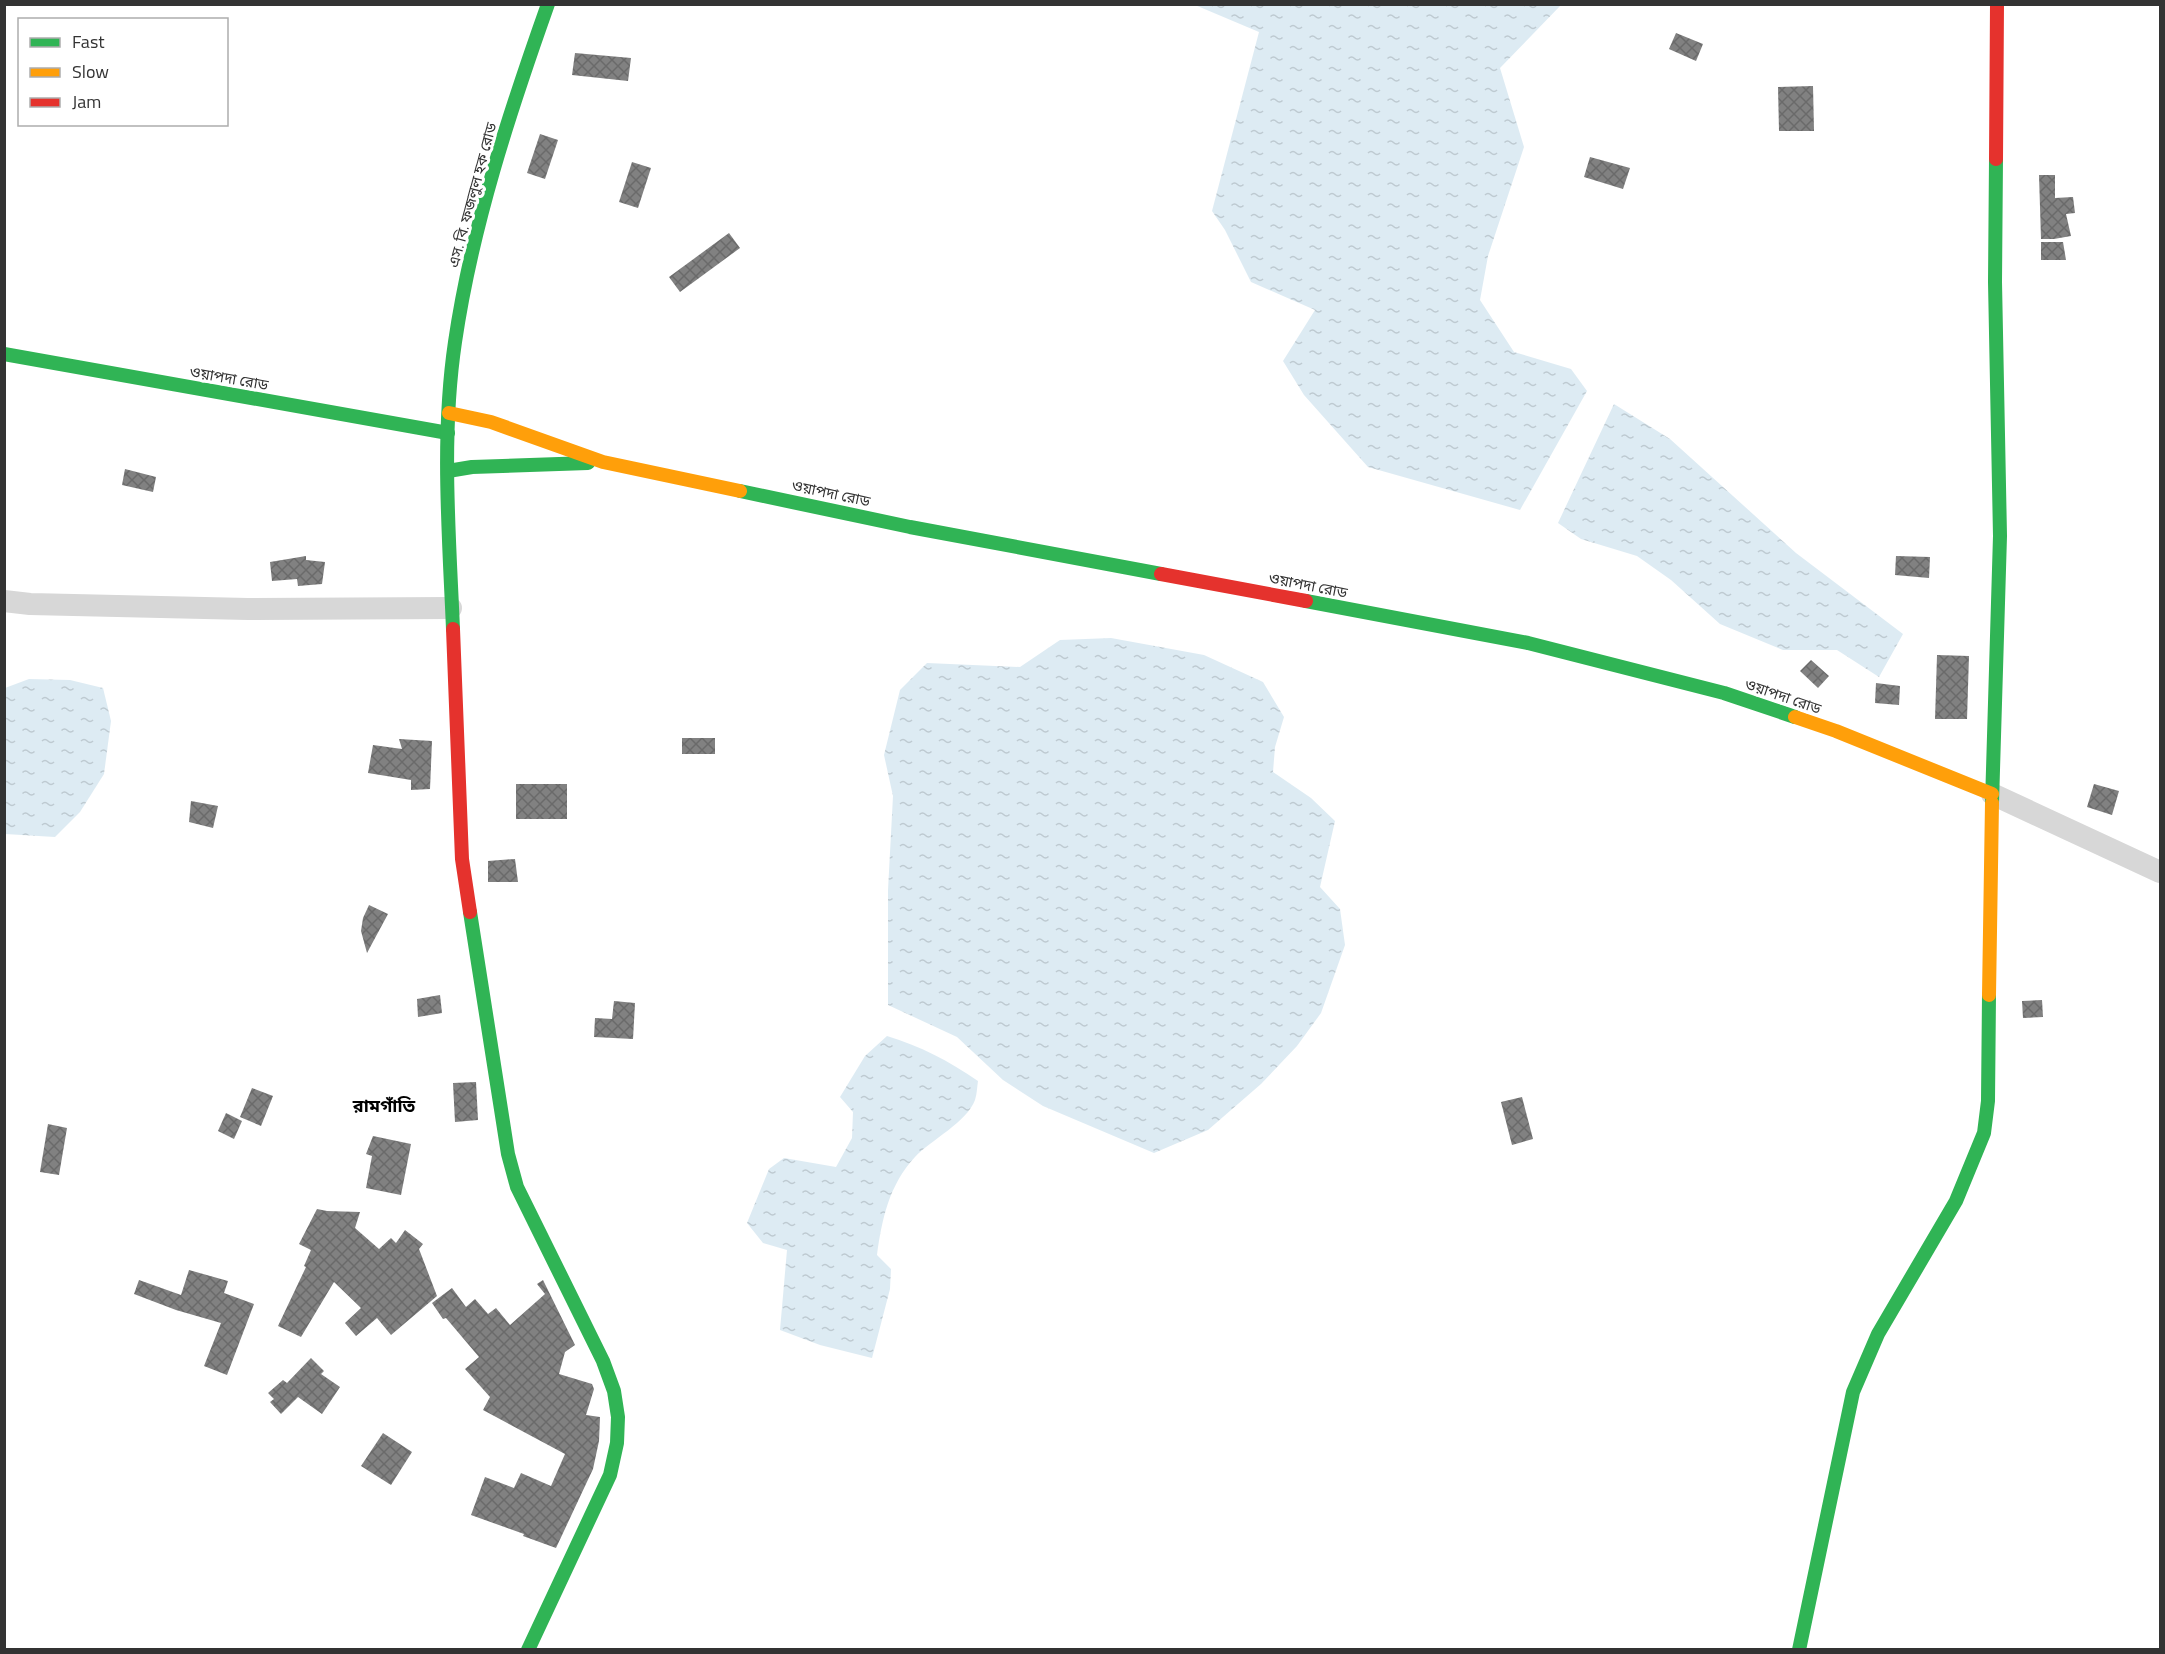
<svg xmlns="http://www.w3.org/2000/svg" width="2165" height="1654" font-family="'Titillium Web','Noto Sans Bengali',sans-serif">
  <defs>
    <pattern id="water-ripples" width="26" height="14" patternUnits="userSpaceOnUse" patternTransform="scale(1.5)"><rect width="26" height="14" fill="#ddebf3"/><path d="M2 4q2-2 4 0t4 0M15 11q2-2 4 0t4 0" fill="none" stroke="#becad1"/></pattern>
    <pattern id="building-cross-hatch" width="8" height="8" patternUnits="userSpaceOnUse" patternTransform="scale(1.5)"><rect width="8" height="8" fill="#818181"/><path d="M0 0l8 8M0 8l8-8" fill="none" stroke="#6a6a6a"/></pattern>
  </defs>
  <rect width="100%" height="100%" fill="#fff"/>
  <!-- water -->
  <g fill="url(#water-ripples)">
    <polygon points="1195,5 1561,5 1500,68 1524,147 1488,256 1480,300 1514,352 1571,369 1587,391 1520,510 1368,467 1304,395 1283,361 1315,310 1251,282 1225,230 1212,211 1259,32"/>
    <polygon points="1614,404 1670,439 1796,553 1903,634 1879,677 1837,650 1783,650 1720,624 1671,580 1637,556 1581,539 1558,523"/>
    <polygon points="1111,638 1204,655 1263,682 1284,717 1275,747 1273,772 1311,798 1335,821 1320,887 1340,909 1345,945 1321,1013 1297,1046 1261,1084 1208,1130 1154,1153 1043,1106 1003,1080 957,1037 888,1005 888,890 893,796 884,755 900,690 927,663 1020,667 1060,640"/>
    <polygon points="29,679 70,680 103,688 111,721 104,774 80,812 55,837 5,834 5,688"/>
    <path d="M887,1036C920,1046 949,1061 978,1081C977,1087 977,1094 975,1100C967,1122 931,1140 915,1157C889,1185 882,1219 877,1255L891,1269L890,1289L872,1358L820,1345L780,1330L787,1250L763,1243L747,1223L769,1169L784,1158L836,1167L852,1138L853,1112L840,1097L865,1056Z"/>
  </g>
  <!-- building -->
  <g fill="url(#building-cross-hatch)">
    <polygon points="1676,33 1703,44 1696,61 1669,49"/>
    <polygon points="575,53 631,58 628,81 572,75"/>
    <polygon points="1813,86 1814,131 1779,131 1778,87"/>
    <polygon points="540,134 558,140 545,179 527,173"/>
    <polygon points="1590,157 1630,168 1623,189 1584,177"/>
    <polygon points="632,162 651,168 638,208 619,202"/>
    <polygon points="2039,175 2055,175 2055,198 2073,197 2075,213 2066,214 2071,236 2054,239 2041,239"/>
    <polygon points="729,233 740,248 680,292 669,277"/>
    <polygon points="2041,242 2063,242 2066,260 2041,260"/>
    <polygon points="125,469 156,477 153,492 122,485"/>
    <polygon points="306,556 306,560 325,562 322,584 298,586 297,579 272,581 270,562"/>
    <polygon points="1896,556 1930,557 1929,578 1895,575"/>
    <polygon points="1937,655 1969,656 1967,719 1935,719"/>
    <polygon points="1811,660 1829,676 1818,688 1800,671"/>
    <polygon points="1876,683 1900,686 1899,705 1875,703"/>
    <rect x="682" y="738" width="33" height="16"/>
    <polygon points="399,739 432,741 430,789 411,790 411,780 368,773 373,745 402,749"/>
    <rect x="516" y="784" width="51" height="35"/>
    <polygon points="2094,784 2119,791 2112,815 2087,807"/>
    <polygon points="191,801 218,806 213,828 189,822"/>
    <polygon points="515,859 518,882 488,882 488,861"/>
    <polygon points="369,905 388,914 367,953 361,931 363,918"/>
    <polygon points="440,995 442,1013 418,1017 417,999"/>
    <polygon points="2042,1000 2043,1017 2023,1018 2022,1001"/>
    <polygon points="614,1001 635,1003 633,1039 594,1037 595,1018 612,1019"/>
    <polygon points="476,1082 478,1120 455,1122 453,1083"/>
    <polygon points="252,1088 273,1096 261,1126 240,1117"/>
    <polygon points="1522,1097 1533,1139 1512,1145 1501,1102"/>
    <polygon points="226,1113 242,1121 234,1139 218,1131"/>
    <polygon points="48,1124 67,1128 59,1175 40,1172"/>
    <polygon points="373,1136 411,1144 401,1195 366,1188 372,1156 366,1154"/>
    <polygon points="317,1209 327,1211 360,1212 355,1228 379,1249 391,1238 396,1243 405,1230 423,1244 419,1249 437,1296 391,1335 377,1318 356,1336 345,1323 361,1308 334,1282 301,1337 278,1326 306,1267 304,1266 311,1250 299,1244"/>
    <polygon points="189,1270 228,1281 224,1293 254,1304 227,1375 204,1366 221,1323 176,1310 134,1294 139,1280 181,1295"/>
    <polygon points="543,1280 575,1345 565,1352 559,1374 592,1384 594,1389 586,1415 600,1417 600,1418 599,1441 593,1469 556,1548 523,1536 524,1534 471,1515 485,1477 514,1488 521,1473 551,1486 565,1454 483,1410 490,1397 465,1369 479,1357 446,1318 443,1319 432,1303 452,1288 466,1307 475,1299 488,1314 496,1308 510,1325 545,1294 537,1284"/>
    <polygon points="311,1358 324,1371 321,1374 340,1387 322,1414 298,1397 281,1414 270,1402 274,1399 268,1393 283,1380 287,1383"/>
    <polygon points="383,1433 412,1452 391,1485 361,1466"/>
  </g>
  <g fill="none" stroke-linecap="round" stroke-linejoin="round">
    <!-- street -->
    <g stroke="#d7d7d7" stroke-width="22">
      <polyline points="4,601 30,604 248,609 451,608"/>
      <polyline points="1992,794 2160,872"/>
    </g>
    <!-- fast -->
    <g stroke="#30b455" stroke-width="14">
      <polyline points="4,354 448,433"/>
      <polyline points="448,471 472,467 588,463"/>
      <polyline points="740,491 910,527 1161,574"/>
      <polyline points="1306,601 1528,643 1724,693 1795,717"/>
      <path d="M453,629C449,534 441,436 455,342C472,226 509,114 548,4"/>
      <polyline points="1992,803 2000,536 1995,282 1996,159"/>
      <polyline points="470,912 508,1154 517,1187 603,1361 614,1391 618,1417 617,1443 610,1475 528,1650"/>
      <polyline points="1799,1650 1853,1392 1878,1334 1956,1201 1984,1133 1988,1101 1989,995"/>
    </g>
    <!-- slow -->
    <g stroke="#ff9f0a" stroke-width="14">
      <polyline points="449,413 491,422 603,462 740,491"/>
      <polyline points="1795,717 1836,731 1992,794"/>
      <polyline points="1989,995 1992,803"/>
    </g>
    <!-- jam -->
    <g stroke="#e5322d" stroke-width="14">
      <polyline points="1996,159 1997,4"/>
      <polyline points="1161,574 1306,601"/>
      <polyline points="453,629 462,859 470,912"/>
    </g>
  </g>
  <g text-anchor="middle" dominant-baseline="central" stroke-width="6" stroke-linejoin="round" paint-order="stroke">
    <!-- street labels -->
    <g font-size="15" fill="#333" stroke="#fff">
      <text transform="translate(472 195) rotate(-75)">এস. বি. ফজলুল হক রোড</text>
      <text transform="translate(229 378) rotate(10)">ওয়াপদা রোড</text>
      <text transform="translate(831 493) rotate(12)">ওয়াপদা রোড</text>
      <text transform="translate(1308 585) rotate(11)">ওয়াপদা রোড</text>
      <text transform="translate(1783 696) rotate(19)">ওয়াপদা রোড</text>
    </g>
    <!-- quarter labels -->
    <g font-size="18" font-weight="bold" fill="#000" stroke="#fff">
      <text x="384" y="1105">রামগাঁতি</text>
    </g>
  </g>
  <!-- border -->
  <rect width="2165" height="1654" fill="none" stroke="#333333" stroke-width="12"/>
  <!-- legend -->
  <rect x="18" y="18" width="210" height="108" fill="#ffffff" stroke="#adadad" stroke-width="1.5"/>
  <rect x="30" y="38" width="30" height="9" fill="#30b455" stroke="#adadad" stroke-width="1.5"/>
  <text x="72" y="48" font-size="18" fill="#333333">Fast</text>
  <rect x="30" y="68" width="30" height="9" fill="#ff9f0a" stroke="#adadad" stroke-width="1.5"/>
  <text x="72" y="78" font-size="18" fill="#333333">Slow</text>
  <rect x="30" y="98" width="30" height="9" fill="#e5322d" stroke="#adadad" stroke-width="1.5"/>
  <text x="72" y="108" font-size="18" fill="#333333">Jam</text>
</svg>
